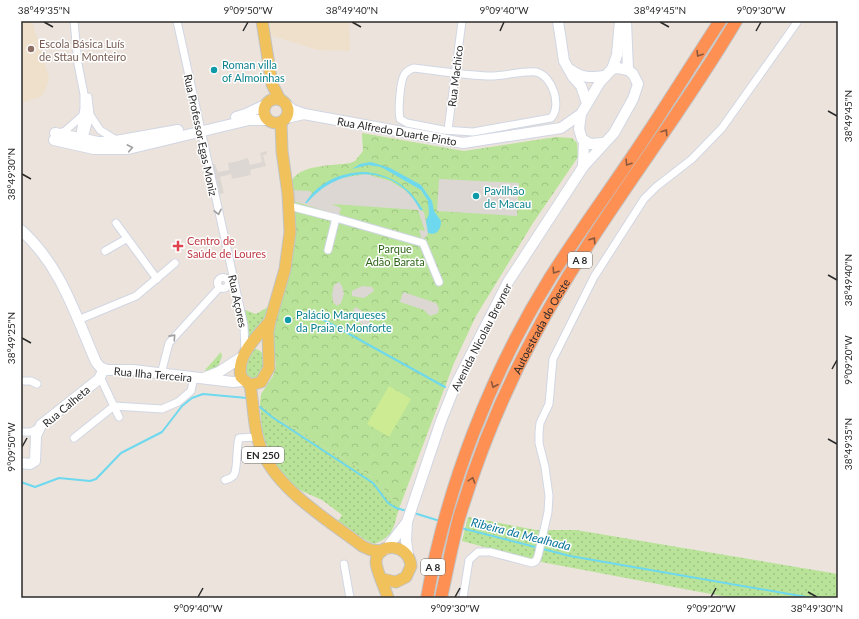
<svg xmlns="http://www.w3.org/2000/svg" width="859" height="619" font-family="Lato,sans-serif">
  <defs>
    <pattern id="grass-dots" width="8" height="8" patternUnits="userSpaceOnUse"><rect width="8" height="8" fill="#b8e398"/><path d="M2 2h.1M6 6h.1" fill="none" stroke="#9ec383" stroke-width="1.8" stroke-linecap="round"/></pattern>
    <pattern id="forest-crowns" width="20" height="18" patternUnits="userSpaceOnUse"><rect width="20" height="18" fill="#b8e398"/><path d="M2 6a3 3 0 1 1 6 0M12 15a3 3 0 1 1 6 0" fill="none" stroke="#9ec383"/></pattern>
  </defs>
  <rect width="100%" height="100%" fill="#ece4dc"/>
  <!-- education -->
  <g fill="#eee0cb">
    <polygon points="21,21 32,21 49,78 45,92 40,97 21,103"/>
    <polygon points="268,21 349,21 350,51 317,50 270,35"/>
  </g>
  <!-- grass -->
  <g fill="url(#grass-dots)">
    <polygon points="268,307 261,326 249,338 247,337 242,309 256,314"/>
    <path d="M255,349C264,350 268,362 264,370C263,374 258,377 255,380H249L244,374C245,363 243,353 255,349Z"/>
    <polygon points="221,352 222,356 218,367 207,373 205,370"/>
    <path d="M260,404L273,415L371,476C382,485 389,497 400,506C393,525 396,536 374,544L364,539L338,521L342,515L322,500L293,487L279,469L268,450L262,431Z"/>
    <polygon points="468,517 536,530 576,530 838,574 838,598 732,598 536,561 462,541"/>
  </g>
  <!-- forest -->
  <path fill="url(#forest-crowns)" d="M362,133L464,151L556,137L572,138L577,143L578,157L533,223L476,316L454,363L400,506C389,497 382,485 371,476L273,415L260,404L261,394L273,376L276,366L272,335L294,249L295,215L291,182C299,164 333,166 350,163L355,161L363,151Z"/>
  <!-- pitch -->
  <polygon fill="#cdeb93" points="389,386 411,399 389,437 367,424"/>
  <!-- plaza -->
  <g fill="#dcd7d3">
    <polygon points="267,151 267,154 263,155 266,166 250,170 251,175 232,179 231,174 220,177 224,193 218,195 217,191 219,190 211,165 215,164 218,172 229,170 228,163 238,161 248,158 250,165 262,162 260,153"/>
    <polygon points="366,174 390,181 405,190 416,201 420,210 424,212 428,233 426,237 422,239 419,230 425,231 418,210 332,204 341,208 339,215 293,201 291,190 310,191 312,193 308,197 325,185 341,178"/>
    <polygon points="439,179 519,183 517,216 437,211"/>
    <polygon points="339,282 342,286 344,294 341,303 337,306 333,302 332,294 334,285"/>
    <polygon points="362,286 372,287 374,291 364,298 352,296 352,291"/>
    <polygon points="403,292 436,303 439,308 438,313 430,316 424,310 400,302"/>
    <polygon points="356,307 366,314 370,322 368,327 363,326 357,320 353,310"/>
  </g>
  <!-- water -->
  <g fill="#6ed8ef">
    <path d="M371,162L390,168L421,185L432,201L434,211L441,221C441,229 437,236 428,233L426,221L429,214L428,201L421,190L381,167L368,165L352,169L360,164Z"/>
    <path d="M366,172C392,175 410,187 423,210H420C396,162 339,165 307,203H305C319,182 340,172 366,172Z"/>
  </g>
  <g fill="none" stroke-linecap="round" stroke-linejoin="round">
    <!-- stream -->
    <g stroke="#6ed8ef" stroke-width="2">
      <polyline points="313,314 445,387"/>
      <polyline points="260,407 272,417 373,483 388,503 396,508 407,511"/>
      <polyline points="21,482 35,487 59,478 90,481 96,479 121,453 162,432 182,406 192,398 203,394 247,398"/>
      <polyline points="414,513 440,521"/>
      <polyline points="461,528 570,556 812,598"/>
    </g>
    <defs>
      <g id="street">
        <polyline points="74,21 78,64 84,94 84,108 79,141"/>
        <polyline points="177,21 244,326 245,352"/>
        <path d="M414,68C439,71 463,75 488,76C502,77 523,70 536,72C553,76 562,106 551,118L473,132L443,130L407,123L400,119C398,111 400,83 404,75C407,71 410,69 414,68Z"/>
        <polyline points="90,115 100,130 116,140"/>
        <polyline points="448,130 462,21"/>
        <polyline points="59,133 65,131 82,116"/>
        <polyline points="83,142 90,115 88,97"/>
        <polyline points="289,206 336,218 328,250"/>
        <polyline points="336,218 423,243 439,282"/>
        <polyline points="116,223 157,279"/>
        <polyline points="105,251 126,239"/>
        <circle cx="223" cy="283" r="5.5"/>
        <polyline points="78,320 136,296 175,263"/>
        <polyline points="161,374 169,343 219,288"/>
        <polyline points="99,379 102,381 119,417"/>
        <polyline points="21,381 31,381 37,384"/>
        <polyline points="21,432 31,432 39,428"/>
        <polyline points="74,438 114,406 162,409 178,402 191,391 194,378"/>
        <path d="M225,480C228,479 232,478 234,475C238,468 236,447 239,438L257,437"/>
        <polyline points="344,564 350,598"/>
        <polyline points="463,598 469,560 478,552 490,552 532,563 536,561 538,556 548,512 549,496 545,467 539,443 539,432 540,423 549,404 553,359 594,277 644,199 656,187 692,159 722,128 798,21"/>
      </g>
      <g id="secondary">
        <polyline points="558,21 564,61 573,77 581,86 587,103"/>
        <polyline points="626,21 628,70"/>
        <polyline points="612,69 617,55 620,21"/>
        <path d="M571,70C581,78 592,78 604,76"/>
        <polyline points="287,105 293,110 304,114 463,143 561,128 581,114"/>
        <polyline points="236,117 246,114 265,105"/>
        <polyline points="286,118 304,114"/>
        <polyline points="55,133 98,142 110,142 178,130"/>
        <polyline points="54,140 94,149 128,149 249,120 267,120"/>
        <polyline points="583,167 584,142"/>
        <path d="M21,230C61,266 75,314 96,362L100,367L107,370H133L233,382L244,381"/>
        <polyline points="206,377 219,372 242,357"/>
        <polyline points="21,463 30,464 35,461 36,436 41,425 99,379 104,369"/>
        <polyline points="386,549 407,522"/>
        <polyline points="408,555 406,540 407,522 441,421 455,386 508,282 583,167 614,133 633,99 638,84 633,74 628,70 618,68 612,69 600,82 581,114 579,129 582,139 590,144 603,143"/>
      </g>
      <g id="primary">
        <polyline points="262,21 272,84 279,98"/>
        <circle cx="276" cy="111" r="12"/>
        <path d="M270,321C257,337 236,355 241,377L250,385L261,382L269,368L268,332L270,321L285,269L290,232L288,194L282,151L281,122"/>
        <path d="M250,385C254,405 253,427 260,446C275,489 327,519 362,546L371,550L382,551"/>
        <path d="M382,579L396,582L406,577L411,566C409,543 377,541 376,562C376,570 385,588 388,598"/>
      </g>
      <g id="highway">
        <path d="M427,598C446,488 491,373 550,278C577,235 608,193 636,151C665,108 692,64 720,21"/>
        <path id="s1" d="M441,598C447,571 452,544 459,518C478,455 503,393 534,336C592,226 673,128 736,21"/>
      </g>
    </defs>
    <!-- street casing -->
    <use href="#street" stroke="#d1d6e3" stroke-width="9"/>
    <!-- secondary casing -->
    <use href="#secondary" stroke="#d1d6e3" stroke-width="12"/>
    <!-- primary casing -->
    <use href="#primary" stroke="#c3c3c3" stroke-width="13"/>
    <!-- highway casing -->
    <use href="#highway" stroke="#c3c3c3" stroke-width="14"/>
    <!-- street -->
    <use href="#street" stroke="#fff" stroke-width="7"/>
    <!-- secondary -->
    <use href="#secondary" stroke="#fff" stroke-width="10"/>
    <!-- primary -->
    <use href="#primary" stroke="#f1c25c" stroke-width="11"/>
    <!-- highway -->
    <use href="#highway" stroke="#ff9054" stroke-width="12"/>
  </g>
  <!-- one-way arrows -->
  <defs><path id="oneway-chevron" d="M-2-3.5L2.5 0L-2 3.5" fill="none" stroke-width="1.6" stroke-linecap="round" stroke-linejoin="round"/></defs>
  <g stroke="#8a583d">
    <use href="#oneway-chevron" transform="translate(699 54) rotate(122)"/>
    <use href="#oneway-chevron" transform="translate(665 132) rotate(-56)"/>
    <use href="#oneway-chevron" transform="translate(628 163) rotate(124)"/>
    <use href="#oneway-chevron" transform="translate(593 240) rotate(-57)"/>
    <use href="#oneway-chevron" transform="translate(555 271) rotate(124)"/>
    <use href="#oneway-chevron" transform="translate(494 385) rotate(113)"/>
    <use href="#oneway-chevron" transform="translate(472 480) rotate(-72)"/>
  </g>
  <g stroke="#9f9f9f">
    <use href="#oneway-chevron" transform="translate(130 148) rotate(-11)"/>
    <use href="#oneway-chevron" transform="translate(218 212) rotate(78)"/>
    <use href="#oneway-chevron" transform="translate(173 337) rotate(-48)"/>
  </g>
  <!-- ticks -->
  <path fill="none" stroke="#2a2a2a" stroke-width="1.5" d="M44,22L53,27M352,22L361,27M660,22L669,27M243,31L248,22M500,31L504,22M756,31L761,22M828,111L837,116M22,174L31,179M828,275L837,280M22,338L31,343M832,369L837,360M828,439L837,444M22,447L27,438M808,592L817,597M198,597L203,588M455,597L460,588M711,597L716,588"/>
  <!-- markers -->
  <circle fill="#8d6e63" stroke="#fff" stroke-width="1.5" cx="31" cy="49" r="4"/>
  <g fill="#0f9aa8" stroke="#fff" stroke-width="1.5">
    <circle cx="214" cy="70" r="4"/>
    <circle cx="476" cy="196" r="4"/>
    <circle cx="288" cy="320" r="4"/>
  </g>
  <path fill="#e0444e" stroke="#fff" stroke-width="1.5" d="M176 240h4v4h4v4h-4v4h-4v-4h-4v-4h4z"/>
  <g text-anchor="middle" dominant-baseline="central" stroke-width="3" stroke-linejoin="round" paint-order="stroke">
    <!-- shield labels -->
    <g fill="#fff" stroke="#6a6a6a" stroke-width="1">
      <rect x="568" y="252" width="24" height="16" rx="3"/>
      <rect x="242" y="447" width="42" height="16" rx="3"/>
      <rect x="421" y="559" width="24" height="16" rx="3"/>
    </g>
    <g font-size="10" font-weight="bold" fill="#2a2a2a">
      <text x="580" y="260">A 8</text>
      <text x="263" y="455">EN 250</text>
      <text x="433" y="567">A 8</text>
    </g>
    <!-- education labels -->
    <g font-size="11" fill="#785e54" stroke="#fff" text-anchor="start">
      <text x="39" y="43">Escola Básica Luís<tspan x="39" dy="13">de Sttau Monteiro</tspan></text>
    </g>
    <!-- culture labels -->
    <g font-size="11" fill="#0d838f" stroke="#fff" text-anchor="start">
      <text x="222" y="64">Roman villa<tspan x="222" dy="13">of Almoinhas</tspan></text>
      <text x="484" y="190">Pavilhão<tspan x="484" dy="13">de Macau</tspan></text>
      <text x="296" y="314">Palácio Marqueses<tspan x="296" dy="13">da Praia e Monforte</tspan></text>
    </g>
    <!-- street labels -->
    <g font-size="11" fill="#2a2a2a" stroke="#fff">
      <text transform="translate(455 76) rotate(-83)">Rua Machico</text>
      <text transform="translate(397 131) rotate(10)">Rua Alfredo Duarte Pinto</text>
      <text transform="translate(201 135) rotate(78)">Rua Professor Egas Moniz</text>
      <text transform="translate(238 301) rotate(78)">Rua Açores</text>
      <text stroke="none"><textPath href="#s1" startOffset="291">Autoestrada do Oeste</textPath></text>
      <text transform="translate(481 337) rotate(-63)">Avenida Nicolau Breyner</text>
      <text transform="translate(153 374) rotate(5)">Rua Ilha Terceira</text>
      <text transform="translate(66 406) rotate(-40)">Rua Calheta</text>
    </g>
    <!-- health labels -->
    <g font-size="11" fill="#be3a42" stroke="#fff" text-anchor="start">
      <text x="187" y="240">Centro de<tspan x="187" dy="13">Saúde de Loures</tspan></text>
    </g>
    <!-- park labels -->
    <g font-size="11" fill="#306819" stroke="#fff">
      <text x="395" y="248">Parque<tspan x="395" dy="13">Adão Barata</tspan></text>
    </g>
    <!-- water labels -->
    <g font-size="12" font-style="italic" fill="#0c769c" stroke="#fff">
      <text transform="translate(521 534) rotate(14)">Ribeira da Mealhada</text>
    </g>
  </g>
  <!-- border -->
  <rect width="859" height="619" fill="none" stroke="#ffffff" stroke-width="44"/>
  <rect x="22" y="22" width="815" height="575" fill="none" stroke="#2a2a2a" stroke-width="1.5"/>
  <g font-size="10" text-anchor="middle" fill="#2a2a2a">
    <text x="44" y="14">38°49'35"N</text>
    <text x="248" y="14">9°09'50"W</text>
    <text x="352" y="14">38°49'40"N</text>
    <text x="504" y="14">9°09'40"W</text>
    <text x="660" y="14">38°49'45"N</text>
    <text x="761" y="14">9°09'30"W</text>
    <text transform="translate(848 116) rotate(-90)" y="4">38°49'45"N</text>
    <text transform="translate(11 174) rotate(-90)" y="4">38°49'30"N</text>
    <text transform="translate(848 280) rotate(-90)" y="4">38°49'40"N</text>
    <text transform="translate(11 338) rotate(-90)" y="4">38°49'25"N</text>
    <text transform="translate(848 360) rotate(-90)" y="4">9°09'20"W</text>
    <text transform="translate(848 444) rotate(-90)" y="4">38°49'35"N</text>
    <text transform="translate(11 447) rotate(-90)" y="4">9°09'50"W</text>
    <text x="198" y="612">9°09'40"W</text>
    <text x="455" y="612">9°09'30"W</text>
    <text x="711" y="612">9°09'20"W</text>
    <text x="817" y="612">38°49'30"N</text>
  </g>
</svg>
